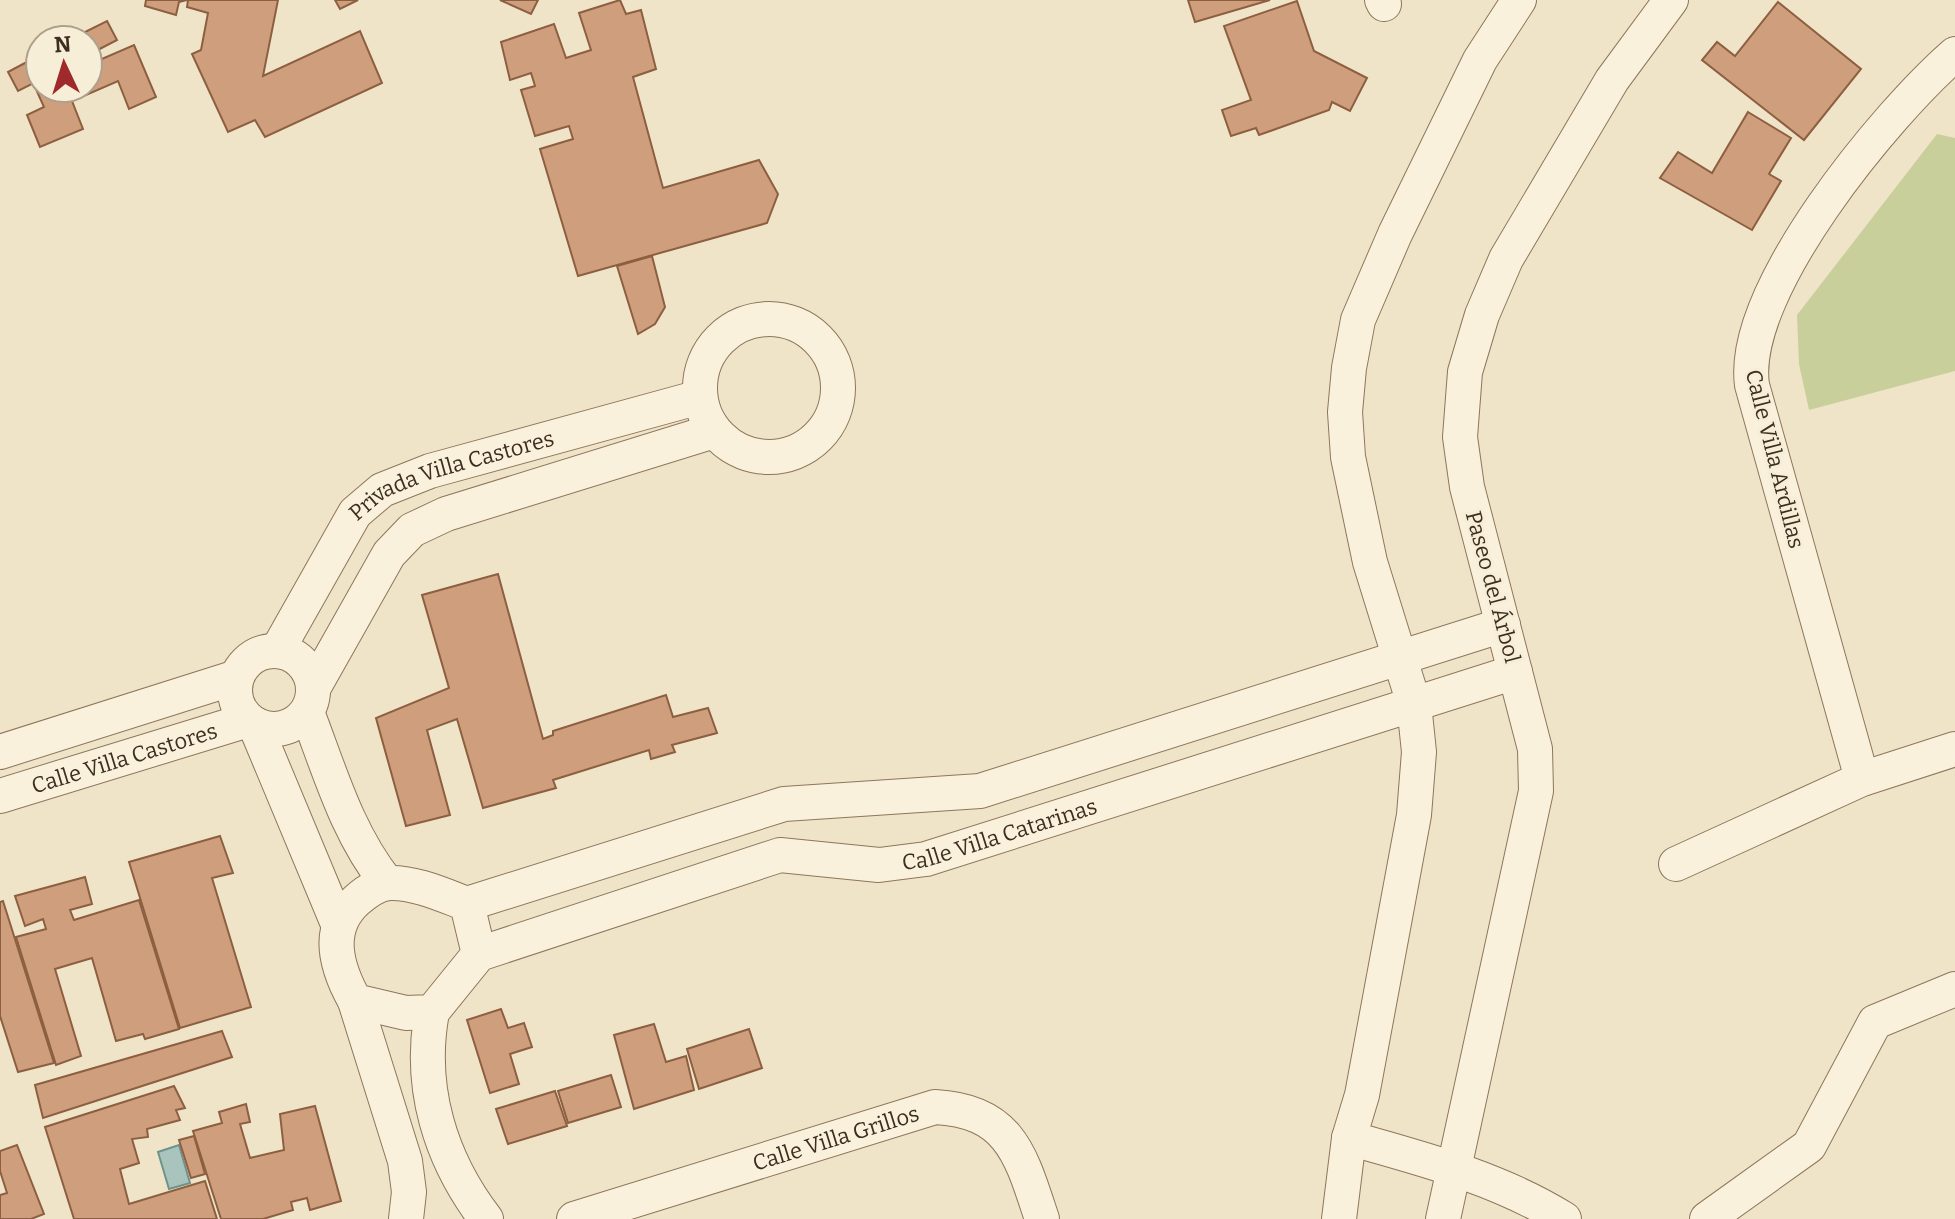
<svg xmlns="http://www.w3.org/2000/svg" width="1955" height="1219" font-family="Bitter,serif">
  <rect width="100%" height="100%" fill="#f0e4c8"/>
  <!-- green -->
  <polygon fill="#c9cf9b" points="1937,134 1955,138 1955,371 1809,410 1799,364 1797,315"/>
  <!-- water -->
  <polygon fill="#a9c4bc" stroke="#6f938a" stroke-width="2" points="179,1145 190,1183 169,1189 158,1152"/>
  <!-- building -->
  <g fill="#cf9f7d" stroke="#8d5f41" stroke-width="2">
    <polygon points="146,0 187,0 179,2 176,15 145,6"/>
    <polygon points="188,0 278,0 263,76 360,31 382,83 265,137 255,120 228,132 192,54 201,50 208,13 187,7"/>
    <polygon points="335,0 358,0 340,9"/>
    <polygon points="500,0 538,0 531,14"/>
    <polygon points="620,0 626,14 641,10 656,69 633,77 663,188 759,160 778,194 767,223 578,276 540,149 573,139 569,126 535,136 521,90 535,86 531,73 510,80 501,42 554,24 566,58 591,50 579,13"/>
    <polygon points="1188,0 1270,0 1195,22"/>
    <polygon points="1297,1 1314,51 1367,78 1350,111 1332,102 1329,110 1259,135 1256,128 1231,136 1222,110 1251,100 1224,26"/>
    <polygon points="1778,2 1861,69 1804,140 1702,60 1717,42 1735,56"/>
    <polygon points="107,21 117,40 88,55 88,40 69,40"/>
    <polygon points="134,45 156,97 129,109 118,81 72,101 83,129 40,147 27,115 44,107 35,87 88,88 88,65"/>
    <polygon points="40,55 40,80 18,91 8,72"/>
    <polygon points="1748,112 1791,138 1769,174 1781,181 1752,230 1660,178 1678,152 1712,173"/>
    <polygon points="652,256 665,307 655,324 638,334 617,266"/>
    <polygon points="498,574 543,739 553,735 553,731 666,695 673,717 708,708 717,733 672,745 675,752 651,759 649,750 553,780 556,788 483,808 457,719 427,730 450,815 406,826 376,718 449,688 422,595"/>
    <polygon points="220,836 233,873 212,878 251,1007 180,1028 129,862"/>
    <polygon points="85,877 92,904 70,910 74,920 139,900 179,1029 145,1039 143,1034 116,1041 92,958 55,969 81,1056 56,1065 16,937 46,929 43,919 25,926 15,896"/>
    <polygon points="3,901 54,1063 18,1072 0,1016 0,902"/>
    <polygon points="501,1009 508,1028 524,1023 532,1047 510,1054 519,1084 490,1093 467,1020"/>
    <polygon points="654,1024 666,1062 686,1056 694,1090 634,1109 614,1035"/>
    <polygon points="749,1029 762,1068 699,1089 687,1049"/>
    <polygon points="222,1031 232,1057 43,1118 35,1085"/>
    <polygon points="611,1075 621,1107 568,1123 558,1091"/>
    <polygon points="174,1086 185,1108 176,1110 180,1120 147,1129 148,1137 132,1139 139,1163 120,1169 129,1204 205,1181 217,1219 74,1219 45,1127"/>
    <polygon points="555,1091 567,1126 508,1144 496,1109"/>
    <polygon points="246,1104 250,1122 240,1124 250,1158 284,1150 280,1114 315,1106 341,1201 310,1210 307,1198 291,1202 293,1210 263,1219 221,1219 193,1131 222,1123 219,1112"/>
    <polygon points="194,1136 205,1174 191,1178 179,1140"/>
    <polygon points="17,1145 44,1214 31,1219 0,1219 0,1195 7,1193 0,1171 0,1151"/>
  </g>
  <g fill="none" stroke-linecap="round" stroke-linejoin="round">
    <defs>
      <g id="minor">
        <polyline points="1382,0 1384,4"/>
        <circle cx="769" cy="388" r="69"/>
        <circle cx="274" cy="690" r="39"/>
        <path id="s1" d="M277,651L355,513L382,490L430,471L700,397"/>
        <polyline points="314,687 389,554 412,530 446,514 714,431"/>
        <path d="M307,712C330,772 347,833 387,883"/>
        <polyline points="255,725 338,924"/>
        <polyline points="0,752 237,677"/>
        <path d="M1862,779L1752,385C1739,291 1886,114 1955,54"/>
        <path id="s2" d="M0,796L248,720"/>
        <polyline points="1676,864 1862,779 1955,749"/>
        <polyline points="467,904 784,804 980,791 1503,625"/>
        <path id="s3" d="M479,954L467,904C443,895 415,882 389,883C378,884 365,893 357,900C324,929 337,969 355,1001L406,1013L432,1012L479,954L780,855L879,865L926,859L1515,672"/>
        <polyline points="355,1001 405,1161 409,1192 406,1219"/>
        <path d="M432,1012C418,1087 440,1159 486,1219"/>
        <path d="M1349,1138C1423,1159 1498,1178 1564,1219"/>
        <path id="s4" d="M574,1219L935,1107C1011,1111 1021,1156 1042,1219"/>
        <polyline points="1339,1219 1349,1138 1362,1095 1414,815 1419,752 1414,704 1370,562 1348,457 1345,412 1349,368 1358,320 1395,234 1480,60 1519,0"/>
        <polyline points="1443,1219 1536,791 1535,749 1467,487 1460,437 1465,372 1482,315 1506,259 1612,80 1671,0"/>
        <polyline points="1707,1219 1809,1146 1875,1022 1955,989"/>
      </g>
    </defs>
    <!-- minor casing -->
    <use href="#minor" stroke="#8d765c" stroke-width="36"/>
    <!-- minor -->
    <use href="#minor" stroke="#faf1dc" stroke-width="34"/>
  </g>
  <g text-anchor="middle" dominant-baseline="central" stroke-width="6" stroke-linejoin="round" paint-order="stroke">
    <!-- street labels -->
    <g font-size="22" fill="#3d2e20" stroke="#f7eed8">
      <text transform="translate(1775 459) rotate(76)">Calle Villa Ardillas</text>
      <text stroke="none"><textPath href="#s1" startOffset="264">Privada Villa Castores</textPath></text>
      <text transform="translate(1493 587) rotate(75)">Paseo del Árbol</text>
      <text stroke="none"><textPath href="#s2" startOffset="130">Calle Villa Castores</textPath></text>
      <text stroke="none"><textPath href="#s3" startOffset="974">Calle Villa Catarinas</textPath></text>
      <text stroke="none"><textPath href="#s4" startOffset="274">Calle Villa Grillos</textPath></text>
    </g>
  </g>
  <!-- north arrow -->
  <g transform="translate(64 64) rotate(356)"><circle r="38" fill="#f7eed8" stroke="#ada18e" stroke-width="2"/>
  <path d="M0-6L14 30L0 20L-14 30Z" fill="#9e2a2b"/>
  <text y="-12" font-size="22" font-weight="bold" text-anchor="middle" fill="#3d2e20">N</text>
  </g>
</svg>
